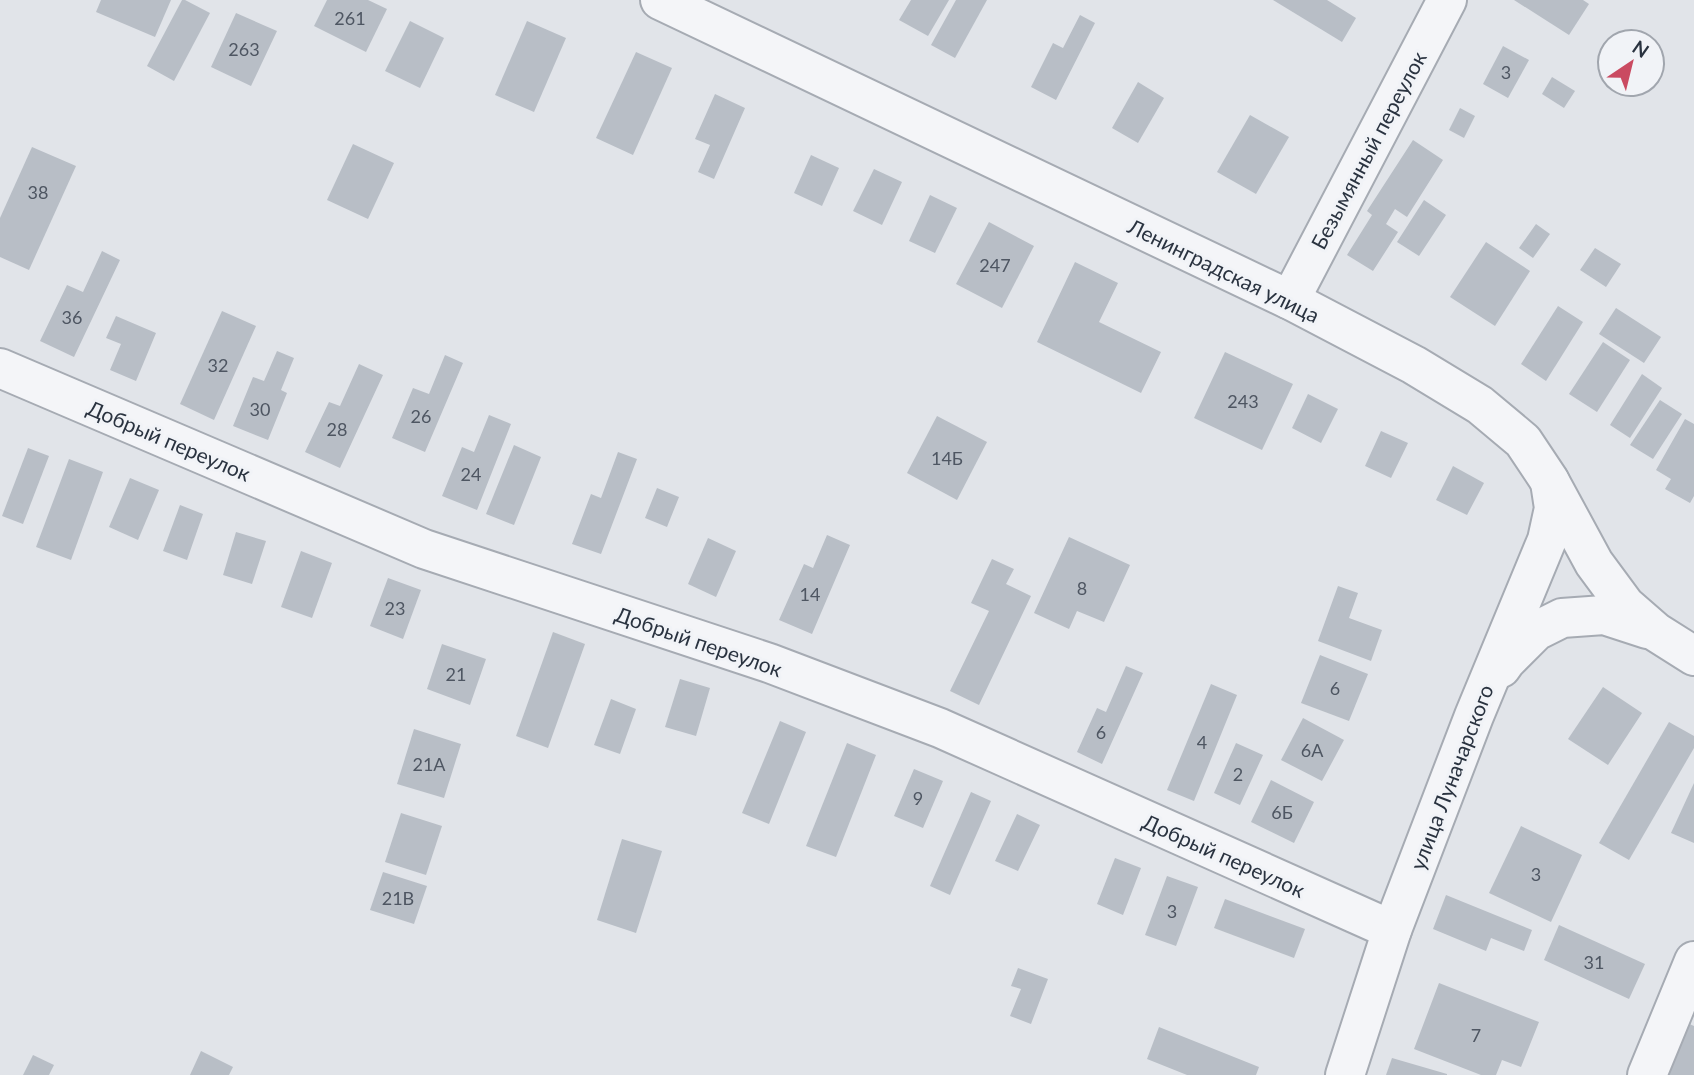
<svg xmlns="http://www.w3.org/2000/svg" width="1694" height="1075" font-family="Lato,sans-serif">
  <rect width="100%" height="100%" fill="#e1e4e9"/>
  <!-- building -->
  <g fill="#b8bec6">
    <polygon points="101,0 171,0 155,37 96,12"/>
    <polygon points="182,0 185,0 210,13 174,81 147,66"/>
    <polygon points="327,0 368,0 387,9 366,52 314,26"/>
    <polygon points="911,0 949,0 928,36 899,20"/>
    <polygon points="956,0 987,0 955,58 931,45"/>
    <polygon points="1273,0 1327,0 1356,18 1342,42"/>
    <polygon points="1514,0 1583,0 1589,4 1569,35"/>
    <polygon points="236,13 277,31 251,86 211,67"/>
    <polygon points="1080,15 1095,23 1056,100 1031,87 1053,43 1063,48"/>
    <polygon points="410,21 444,38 420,88 385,71"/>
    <polygon points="527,21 566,38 534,112 495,95"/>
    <polygon points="1503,46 1529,60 1508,98 1483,84"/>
    <polygon points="636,52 672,68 633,155 596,138"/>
    <polygon points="1552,77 1575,91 1564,108 1542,94"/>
    <polygon points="1138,82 1164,98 1138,143 1112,128"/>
    <polygon points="715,94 745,108 714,179 698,172 710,145 695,139"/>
    <polygon points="1460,108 1475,116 1464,138 1449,130"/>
    <polygon points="1250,115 1289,137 1256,194 1217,172"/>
    <polygon points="1413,140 1443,160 1407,217 1395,209 1386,224 1398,232 1373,271 1347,255 1372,215 1367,211"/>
    <polygon points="353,144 394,163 368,219 327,200"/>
    <polygon points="32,147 76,166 29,270 0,257 0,218"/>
    <polygon points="811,155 839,168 822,206 794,193"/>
    <polygon points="874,169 902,182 882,225 853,211"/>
    <polygon points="930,195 957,208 935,253 909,241"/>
    <polygon points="1424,200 1446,215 1419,256 1397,242"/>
    <polygon points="989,222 1034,246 1002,308 956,284"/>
    <polygon points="1536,224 1550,234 1533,258 1519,248"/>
    <polygon points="1486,242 1530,271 1495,326 1450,297"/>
    <polygon points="1595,248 1621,264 1606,287 1580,270"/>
    <polygon points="102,251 120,260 74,357 40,341 67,285 83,292"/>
    <polygon points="1075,262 1118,283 1099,322 1161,352 1141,393 1037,342"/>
    <polygon points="1558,306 1583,322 1546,381 1521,364"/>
    <polygon points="1616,308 1661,337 1644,363 1599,334"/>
    <polygon points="222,311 256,326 214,420 180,404"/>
    <polygon points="116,316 156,333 136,381 110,370 121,344 106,338"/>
    <polygon points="1603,342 1630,360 1597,412 1569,394"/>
    <polygon points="277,351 294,358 281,390 287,393 268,440 233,426 253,377 264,381"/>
    <polygon points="1225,352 1293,384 1262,450 1194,418"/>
    <polygon points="445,355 463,363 425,452 392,438 413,388 429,394"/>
    <polygon points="359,364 383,375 340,468 305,452 329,402 340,406"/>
    <polygon points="1642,374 1662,388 1630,438 1610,425"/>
    <polygon points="1308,394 1338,409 1321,443 1292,428"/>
    <polygon points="1660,400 1682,414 1653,459 1630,445"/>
    <polygon points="489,415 511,424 477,510 442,496 462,447 474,452"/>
    <polygon points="937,416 987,442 957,500 907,473"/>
    <polygon points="1685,419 1694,424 1694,496 1690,503 1665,489 1671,479 1656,470"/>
    <polygon points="1381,431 1408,443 1391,478 1365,466"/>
    <polygon points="514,445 541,457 514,525 486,514"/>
    <polygon points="28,448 49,456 23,524 2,516"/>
    <polygon points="618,452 637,459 601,554 572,544 591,494 601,498"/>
    <polygon points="69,459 103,472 71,560 36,547"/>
    <polygon points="1453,466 1484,483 1467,515 1436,500"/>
    <polygon points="130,478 159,490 138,540 109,527"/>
    <polygon points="657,488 679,497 667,527 645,518"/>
    <polygon points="180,505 203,514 187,560 163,551"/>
    <polygon points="236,532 266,541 252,584 223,575"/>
    <polygon points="827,535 850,545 812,634 779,620 804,564 813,568"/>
    <polygon points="1069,537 1130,565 1104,622 1077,611 1069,629 1034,613"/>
    <polygon points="708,538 736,551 716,597 688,584"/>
    <polygon points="301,551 332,563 312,618 281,607"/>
    <polygon points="992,559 1014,569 1006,584 1031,596 979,705 950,691 989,611 971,603"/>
    <polygon points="388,578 421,590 403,639 370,626"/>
    <polygon points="1338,586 1358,593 1349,618 1382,630 1371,661 1318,641"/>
    <polygon points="553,632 585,644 548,748 516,736"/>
    <polygon points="442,644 486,659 470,705 427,689"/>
    <polygon points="1320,655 1368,674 1349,721 1301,703"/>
    <polygon points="1126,666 1143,673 1102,764 1077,752 1097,708 1106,712"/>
    <polygon points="680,679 710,688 696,736 665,727"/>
    <polygon points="1211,684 1237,695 1194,801 1167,790"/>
    <polygon points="1603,687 1642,713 1608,765 1568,739"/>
    <polygon points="611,699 636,709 620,754 594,745"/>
    <polygon points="1303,718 1344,740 1322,781 1281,760"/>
    <polygon points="780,721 806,732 769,824 742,813"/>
    <polygon points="1669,722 1694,736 1694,748 1629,860 1599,843"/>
    <polygon points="414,729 461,744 444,798 397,784"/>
    <polygon points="847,743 876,755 836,857 806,846"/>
    <polygon points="1236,743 1263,755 1240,805 1214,793"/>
    <polygon points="914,769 943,781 923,828 894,816"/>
    <polygon points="1271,780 1314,802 1294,843 1251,822"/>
    <polygon points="1694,783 1694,843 1671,833"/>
    <polygon points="971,792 991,801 950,895 930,886"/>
    <polygon points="401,813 442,826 426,875 385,862"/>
    <polygon points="1017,814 1040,825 1018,871 995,861"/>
    <polygon points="1521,826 1582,855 1551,922 1489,893"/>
    <polygon points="622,839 662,851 636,933 597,920"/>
    <polygon points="1115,858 1141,868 1123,915 1097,904"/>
    <polygon points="383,872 427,886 414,924 370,910"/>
    <polygon points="1167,876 1198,887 1176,946 1145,935"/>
    <polygon points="1446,895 1532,930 1524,951 1491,938 1486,951 1433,929"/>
    <polygon points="1225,899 1305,929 1294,958 1214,928"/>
    <polygon points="1559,925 1645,964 1629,999 1544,960"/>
    <polygon points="1018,968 1048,979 1031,1024 1010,1016 1021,989 1011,986"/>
    <polygon points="1439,983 1539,1022 1521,1067 1502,1060 1496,1075 1481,1075 1414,1049"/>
    <polygon points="1687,1023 1694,1026 1694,1075 1660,1075"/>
    <polygon points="1159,1027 1259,1067 1256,1075 1187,1075 1147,1059"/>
    <polygon points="201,1051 233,1067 229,1075 190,1075"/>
    <polygon points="33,1055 54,1065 49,1075 23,1075"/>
    <polygon points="1392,1058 1447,1074 1447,1075 1386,1075"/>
  </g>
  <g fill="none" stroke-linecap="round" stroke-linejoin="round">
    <defs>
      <g id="minor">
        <polyline points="1290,300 1447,0"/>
        <polyline points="0,368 424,549 769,663 940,728 1392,930"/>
        <polyline points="1647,1075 1694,961"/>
      </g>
      <g id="tertiary">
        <polyline points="660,0 1290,300 1414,365 1480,405 1523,441 1549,480 1594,563 1625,605 1656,632 1694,656"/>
        <polyline points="1501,668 1506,661 1536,631 1562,618 1604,615 1647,629"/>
        <polyline points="1345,1075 1392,930 1474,716 1547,540 1554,508 1550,482"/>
      </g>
    </defs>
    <!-- minor casing -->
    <use href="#minor" stroke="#a6abb3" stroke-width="42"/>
    <!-- tertiary casing -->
    <use href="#tertiary" stroke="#a6abb3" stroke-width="42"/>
    <!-- minor -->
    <use href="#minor" stroke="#f4f5f8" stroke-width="38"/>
    <!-- tertiary -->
    <use href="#tertiary" stroke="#f4f5f8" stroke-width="38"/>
  </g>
  <g text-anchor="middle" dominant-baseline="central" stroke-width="6" stroke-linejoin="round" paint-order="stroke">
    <!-- number labels -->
    <g font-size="18" fill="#4e5662">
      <text x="350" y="18">261</text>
      <text x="244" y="49">263</text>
      <text x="1506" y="72">3</text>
      <text x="38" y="192">38</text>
      <text x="995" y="265">247</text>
      <text x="72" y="317">36</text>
      <text x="218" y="365">32</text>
      <text x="1243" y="401">243</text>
      <text x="260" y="409">30</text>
      <text x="421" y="416">26</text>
      <text x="337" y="429">28</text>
      <text x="947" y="458">14Б</text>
      <text x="471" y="474">24</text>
      <text x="1082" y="588">8</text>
      <text x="810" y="594">14</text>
      <text x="395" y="608">23</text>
      <text x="456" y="674">21</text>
      <text x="1335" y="688">6</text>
      <text x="1101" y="732">6</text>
      <text x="1202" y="742">4</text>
      <text x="1312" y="750">6А</text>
      <text x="429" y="764">21А</text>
      <text x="1238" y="774">2</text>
      <text x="918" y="798">9</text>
      <text x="1282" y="812">6Б</text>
      <text x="1536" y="874">3</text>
      <text x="398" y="898">21В</text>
      <text x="1172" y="911">3</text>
      <text x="1594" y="962">31</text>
      <text x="1476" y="1035">7</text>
    </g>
    <!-- street labels -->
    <g font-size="21" fill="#2a3340" stroke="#f1f3f7">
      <text transform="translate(1368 150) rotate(-62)">Безымянный переулок</text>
      <text transform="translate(1224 270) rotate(26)">Ленинградская улица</text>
      <text transform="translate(169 440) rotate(23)">Добрый переулок</text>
      <text transform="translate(699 641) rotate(19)">Добрый переулок</text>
      <text transform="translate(1451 777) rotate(-69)">улица Луначарского</text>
      <text transform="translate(1224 855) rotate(24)">Добрый переулок</text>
    </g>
  </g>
  <!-- north arrow -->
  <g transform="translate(1631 63) rotate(35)"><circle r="33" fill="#f1f3f7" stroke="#a1a6ae" stroke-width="2"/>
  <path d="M0-5L12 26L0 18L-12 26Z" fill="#ca4a61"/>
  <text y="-10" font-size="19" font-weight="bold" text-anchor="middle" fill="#2a3340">N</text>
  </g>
</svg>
